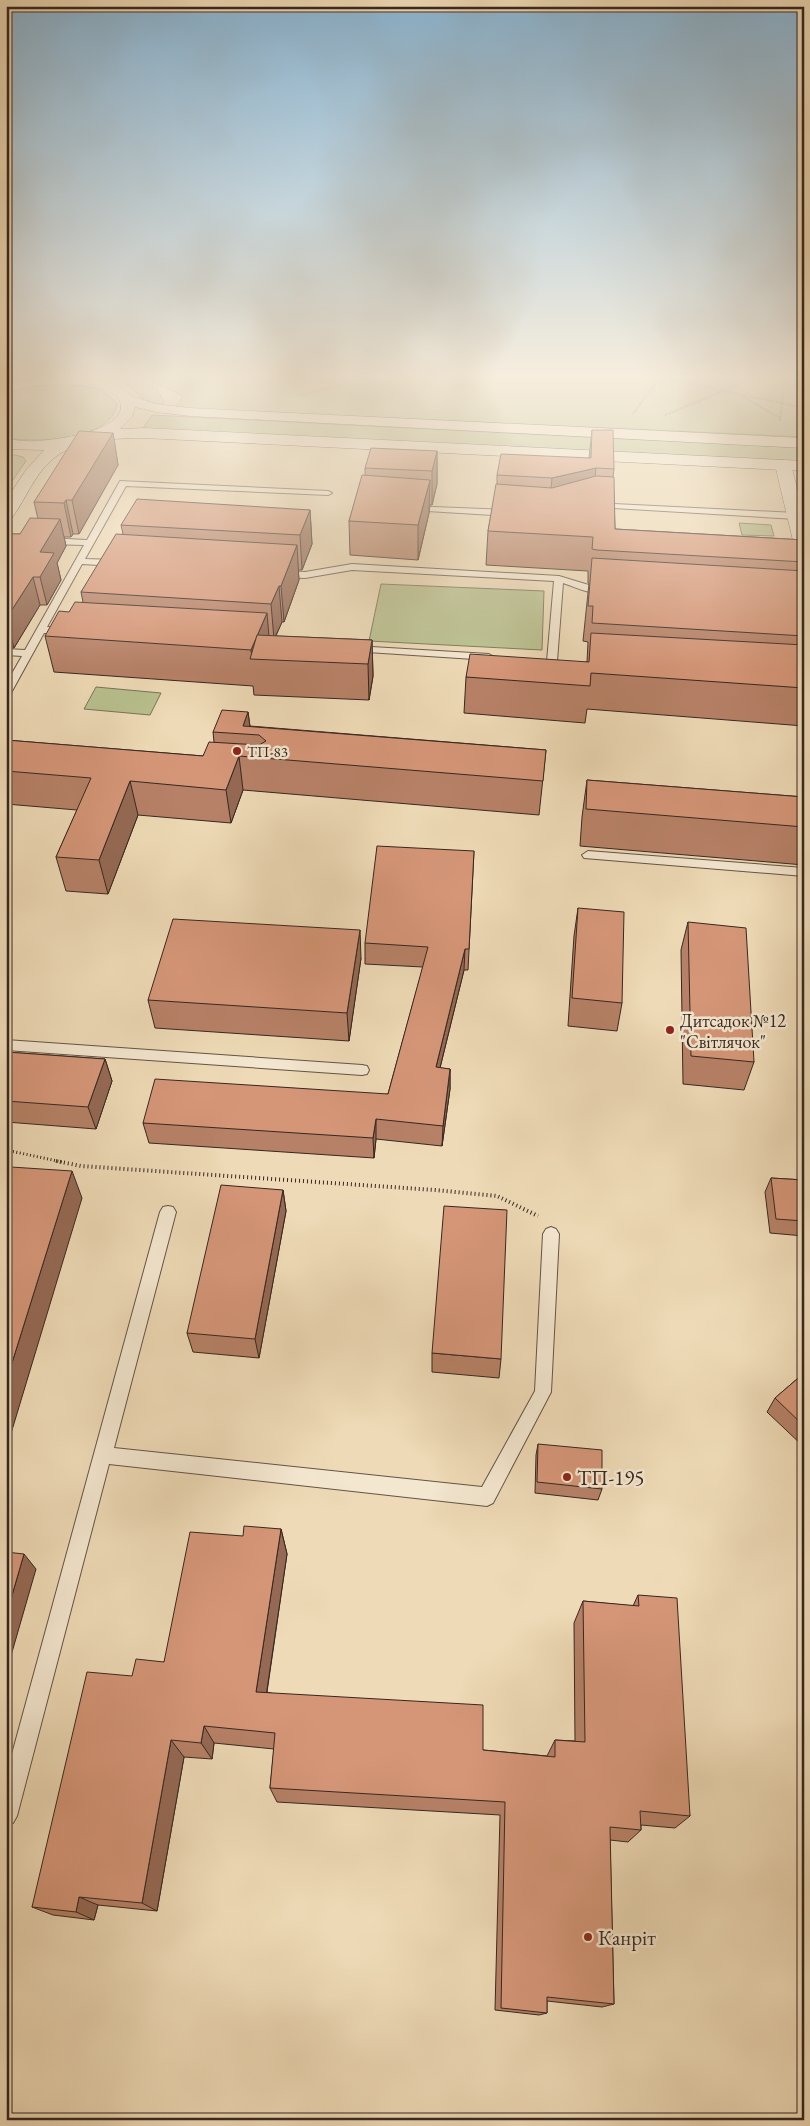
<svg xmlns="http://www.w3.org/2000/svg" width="810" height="2126" font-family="'EB Garamond',serif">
  <rect width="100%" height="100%" fill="#eedab6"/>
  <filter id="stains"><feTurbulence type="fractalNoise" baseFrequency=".004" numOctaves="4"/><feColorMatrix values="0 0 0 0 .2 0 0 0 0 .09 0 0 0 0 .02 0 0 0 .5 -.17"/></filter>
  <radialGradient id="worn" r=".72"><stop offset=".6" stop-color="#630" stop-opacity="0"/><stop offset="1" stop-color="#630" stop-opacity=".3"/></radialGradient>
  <!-- green -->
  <g fill="#b8c08e" stroke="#777457">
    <polygon points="115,374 134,374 157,389 164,402 162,406 145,400"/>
    <polygon points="139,374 804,374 804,437 175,408 183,396"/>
    <path d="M68,384C87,387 106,388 117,404C112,441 34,443 6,438V393L28,387Z"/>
    <polygon points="152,415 804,448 804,462 141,431"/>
    <polygon points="15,455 23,457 26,461 6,490 6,456"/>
    <polygon points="739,523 771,525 774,536 742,535"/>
    <polygon points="381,584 544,591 542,650 369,641"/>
    <polygon points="96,687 161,693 150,715 84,709"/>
  </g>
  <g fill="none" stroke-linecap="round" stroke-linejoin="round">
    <defs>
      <g id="lane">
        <polygon points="120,481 328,491 332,493 328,495 126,486 85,559 116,560 120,563 116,566 82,564 47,627 67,628 72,631 67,634 44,633 11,693 6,696 6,684 22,656 6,655 6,649 25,650 84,545 47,544 43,541 47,538 87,540"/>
        <polygon points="594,503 796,513 800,516 796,519 597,507 594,507"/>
        <polygon points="408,506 509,510 513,513 509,516 411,510 408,510"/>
        <path d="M352,564L559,576L592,586L609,588L611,590C599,599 575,587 563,583L557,661L552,664L547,661L554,581L352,570L305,578L280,577L276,574L280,571L305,572Z"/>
        <polygon points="355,646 489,654 494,657 489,660 352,651 350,649"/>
        <polygon points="588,851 804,868 804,876 584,858 582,855"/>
        <polygon points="6,1040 362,1065 367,1066 369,1070 367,1074 362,1075 6,1050"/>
        <polygon points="168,1206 173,1207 176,1212 114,1448 482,1487 535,1391 543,1234 546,1229 551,1227 556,1229 559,1234 551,1392 493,1503 487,1506 109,1464 17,1816 13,1823 6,1826 6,1776 160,1212 163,1207"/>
      </g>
      <polygon id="street" points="783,460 789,462 791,465 804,515 804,554 798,553 795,549 775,465 777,462"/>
      <path id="secondary" d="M55,374H67L69,376L105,381L122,388L131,396L156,404L190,408L804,438V448L190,416L155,412L135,407L132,417L120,429L144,428L804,461V471L144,438C103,439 65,438 39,474C29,488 22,504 12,518L6,519V500L26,470L44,450L6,449V439C16,440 27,442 37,441C55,440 122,432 121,406C120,382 60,384 44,385C32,385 18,390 6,392V384Z"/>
    </defs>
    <!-- lane casing -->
    <use href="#lane" stroke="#645446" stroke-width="2"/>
    <!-- street casing -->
    <use href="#street" stroke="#645446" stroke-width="1"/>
    <!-- secondary casing -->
    <use href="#secondary" stroke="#362720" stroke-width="1"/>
    <!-- path-far2 -->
    <g stroke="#362720" stroke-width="2" stroke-dasharray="0.5 1" stroke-linecap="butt">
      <polyline points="141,374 162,387"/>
      <polyline points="517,374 519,379"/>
      <polyline points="644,374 804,408"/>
      <polyline points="776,374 804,385"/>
      <polyline points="298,396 384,374"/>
      <polyline points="742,396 780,418"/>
      <polyline points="633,414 662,374"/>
      <polyline points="665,415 764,374"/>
      <polyline points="780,421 785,374"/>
    </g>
    <!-- path-far1 -->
    <polyline stroke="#362720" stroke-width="3" stroke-dasharray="1 2.5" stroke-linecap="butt" points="6,1150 62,1162"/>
    <!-- path -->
    <polyline stroke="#362720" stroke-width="4" stroke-dasharray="1 3" stroke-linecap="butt" points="56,1161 81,1166 435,1190 497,1196 538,1216"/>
    <!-- lane -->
    <use href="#lane" fill="#f4e7d0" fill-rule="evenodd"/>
    <!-- street -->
    <use href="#street" fill="#f4e7d0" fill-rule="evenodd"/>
    <!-- secondary -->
    <use href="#secondary" fill="#f4e7d0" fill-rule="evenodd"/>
  </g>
  <!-- wall -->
  <g fill="#b78167" stroke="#362720">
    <polygon points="592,430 614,469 613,477 615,529 804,540 804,726 587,709 585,723 464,713 466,677 587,662 588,642 583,641 589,583 588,583 588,571 486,565 488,531 497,484 497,475 589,458"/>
    <polygon points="113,433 118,465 79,534 73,534 71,537 64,537 66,546 57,563 61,580 47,605 40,605 14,648 6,648 6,534 20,534 38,519 34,502"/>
    <polygon points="437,451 437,484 432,505 430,505 429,513 418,560 350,555 349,521 365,475 365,468"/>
    <polygon points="310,510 312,544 302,570 298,570 299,580 284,622 282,622 276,636 372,640 373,676 369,700 254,695 253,686 54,672 45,636 69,612 83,602 81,592 123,534 121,525"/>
    <polygon points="248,712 250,726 546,750 539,815 243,790 231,823 138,815 108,894 66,891 56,857 77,810 6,804 6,740 203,756 214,742 213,732"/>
    <polygon points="587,780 804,797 804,865 580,846 582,817"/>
    <polygon points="474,851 468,970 464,970 440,1068 450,1069 450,1089 442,1146 376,1139 374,1158 149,1143 143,1123 388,1094 423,967 365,964 365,943"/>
    <polygon points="578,908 622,1003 617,1031 568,1026 574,936"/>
    <polygon points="688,922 754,1062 744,1090 683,1084 681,950"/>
    <polygon points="804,953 804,1005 799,965"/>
    <polygon points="361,958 349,1041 155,1028 148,1000"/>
    <polygon points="6,1052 105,1059 112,1081 96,1129 6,1122"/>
    <polygon points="771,1178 804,1180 804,1236 770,1233 765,1192"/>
    <polygon points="283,1190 286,1211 259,1358 193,1352 187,1333"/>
    <polygon points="432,1353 501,1359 499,1378 432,1372"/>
    <polygon points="804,1373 804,1447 767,1412 775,1398"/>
    <polygon points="538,1444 602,1489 598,1500 535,1493 536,1455"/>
    <polygon points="281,1529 287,1554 267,1692 483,1750 547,1756 555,1740 575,1741 574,1623 583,1601 633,1606 638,1595 690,1816 675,1828 641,1825 641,1830 628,1842 610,1840 614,2004 602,2007 547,2001 547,2013 539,2015 495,2010 500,1815 277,1802 270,1788 274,1749 214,1743 212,1759 184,1757 157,1911 98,1905 94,1920 53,1915 32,1907 132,1676 164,1662 243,1536"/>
  </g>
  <!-- shaded-wall -->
  <g fill="#956954" stroke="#362720">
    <polygon points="113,433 118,465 79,534 72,500"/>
    <polygon points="437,451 437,484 432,505 432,471"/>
    <polygon points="596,468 592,501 549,511 552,478"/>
    <polygon points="430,480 429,513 418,560 418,525"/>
    <polygon points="66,500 73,534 71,537 64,503"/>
    <polygon points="310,510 312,544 302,570 300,535"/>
    <polygon points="60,519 66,546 57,563 61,580 47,605 40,577 40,552"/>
    <polygon points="297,545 299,580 284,622 281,586"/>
    <polygon points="33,577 40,605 14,648 6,619"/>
    <polygon points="279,586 282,622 274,639 271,604"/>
    <polygon points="267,613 270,649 252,659 251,650"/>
    <polygon points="372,640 373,676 369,700 368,664"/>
    <polygon points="6,649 8,657 6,661"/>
    <polygon points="248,712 251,735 243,726"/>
    <polygon points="239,756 243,790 231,823 226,790"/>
    <polygon points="130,781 138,815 108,894 99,860"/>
    <polygon points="360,930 361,958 349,1041 347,1013"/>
    <polygon points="465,949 464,970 435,1088 436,1067"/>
    <polygon points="105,1059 112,1081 96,1129 88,1107"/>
    <polygon points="450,1069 450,1089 442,1146 443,1126"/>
    <polygon points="376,1119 376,1139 374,1158 373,1138"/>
    <polygon points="72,1171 82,1198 6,1450 6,1382"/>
    <polygon points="283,1190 286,1211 259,1358 255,1339"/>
    <polygon points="281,1529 287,1554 264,1710 256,1692"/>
    <polygon points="24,1554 36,1569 6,1673 6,1616"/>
    <polygon points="204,1726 214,1743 212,1759 201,1743"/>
    <polygon points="171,1740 184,1757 157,1911 142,1903"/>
    <polygon points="79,1897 98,1905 94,1920 76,1912"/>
  </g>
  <!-- building -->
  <g fill="#d59678" stroke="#362720">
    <polygon points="592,430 613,430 614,469 596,468 552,478 497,475 501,454 591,458"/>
    <polygon points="79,431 113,433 72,500 66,500 64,503 34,502"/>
    <polygon points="371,448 437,451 432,471 365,468"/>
    <polygon points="362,475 430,480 418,525 349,521"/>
    <polygon points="596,476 614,477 615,529 804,540 804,562 597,550 592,549 593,537 488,531 496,484 552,488"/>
    <polygon points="137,499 310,510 300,535 121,525"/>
    <polygon points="30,518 60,519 40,552 54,553 40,577 33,577 6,619 6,534 20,534"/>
    <polygon points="116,534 297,545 281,586 279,586 271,604 81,592"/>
    <polygon points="592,558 804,571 804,636 592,623 593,606 588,606"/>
    <polygon points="75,602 267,613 251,650 45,636 59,611 69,612"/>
    <polygon points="591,633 804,645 804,688 591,673 590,686 466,677 470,654 589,662"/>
    <polygon points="257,635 372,640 368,664 250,659"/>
    <polygon points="222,710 248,712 243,726 546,750 543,781 239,756 226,790 130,781 99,860 56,857 91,778 6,771 6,740 203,756 209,742 259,745 266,741 259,735 213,732"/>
    <polygon points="587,780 804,797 804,827 586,809"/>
    <polygon points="377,846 474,851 469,949 465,949 436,1067 450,1069 443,1126 376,1119 373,1138 143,1123 155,1079 388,1094 428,947 365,943"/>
    <polygon points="578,908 624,912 622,1003 572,998"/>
    <polygon points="173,919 360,930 347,1013 148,1000"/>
    <polygon points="688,922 746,928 754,1062 691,1056"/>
    <polygon points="6,1052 105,1059 88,1107 6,1101"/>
    <polygon points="11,1167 72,1171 6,1382 6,1181"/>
    <polygon points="771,1178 804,1180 804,1221 776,1219"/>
    <polygon points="221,1185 283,1190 255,1339 187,1333"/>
    <polygon points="444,1206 507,1210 501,1359 432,1353"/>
    <polygon points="804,1373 804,1426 775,1398"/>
    <polygon points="538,1444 602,1450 602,1489 537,1482"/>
    <polygon points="244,1526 281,1529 256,1692 483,1705 483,1750 555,1757 555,1740 585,1742 583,1601 639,1606 638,1595 677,1598 690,1816 640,1811 641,1830 610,1827 614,2004 547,1997 547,2013 501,2008 505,1802 270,1788 275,1733 204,1726 201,1743 171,1740 142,1903 79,1897 76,1912 32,1907 87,1672 132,1676 136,1659 164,1662 190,1532 243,1536"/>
    <polygon points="6,1552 24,1554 6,1616"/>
  </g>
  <!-- sky -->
  <linearGradient id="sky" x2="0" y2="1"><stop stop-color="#8ab6d5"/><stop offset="0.56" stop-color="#f7eede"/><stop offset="1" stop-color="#f7eede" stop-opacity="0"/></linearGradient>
  <rect width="810" height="672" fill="url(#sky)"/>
  <!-- markers -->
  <g fill="#8f2418" stroke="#f4e7d0" stroke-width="2">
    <circle cx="237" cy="751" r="5"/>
    <circle cx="670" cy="1030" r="5"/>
    <circle cx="567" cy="1477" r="5"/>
    <circle cx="588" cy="1937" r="5"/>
  </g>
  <g text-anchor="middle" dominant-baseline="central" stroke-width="5" stroke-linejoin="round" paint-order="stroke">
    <!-- far-poi labels -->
    <g font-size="15" fill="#362720" stroke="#f4e7d0" text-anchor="start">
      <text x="247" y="751">ТП-83</text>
    </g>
    <!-- poi labels -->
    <g font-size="18" fill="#362720" stroke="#f4e7d0" text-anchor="start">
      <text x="680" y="1020">Дитсадок №12<tspan x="680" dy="21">"Світлячок"</tspan></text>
    </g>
    <!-- near-poi labels -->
    <g font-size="21" fill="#362720" stroke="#f4e7d0" text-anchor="start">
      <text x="577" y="1477">ТП-195</text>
      <text x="598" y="1937">Канріт</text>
    </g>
  </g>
  <!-- margin -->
  <rect width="810" height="2126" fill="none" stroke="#eedab6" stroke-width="25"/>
  <rect x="8" y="8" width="795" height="2111" fill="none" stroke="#362720" stroke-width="2.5"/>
  <rect x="12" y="12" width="785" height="2101" fill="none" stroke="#362720"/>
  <rect width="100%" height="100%" filter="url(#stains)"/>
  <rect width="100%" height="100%" fill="url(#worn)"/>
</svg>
